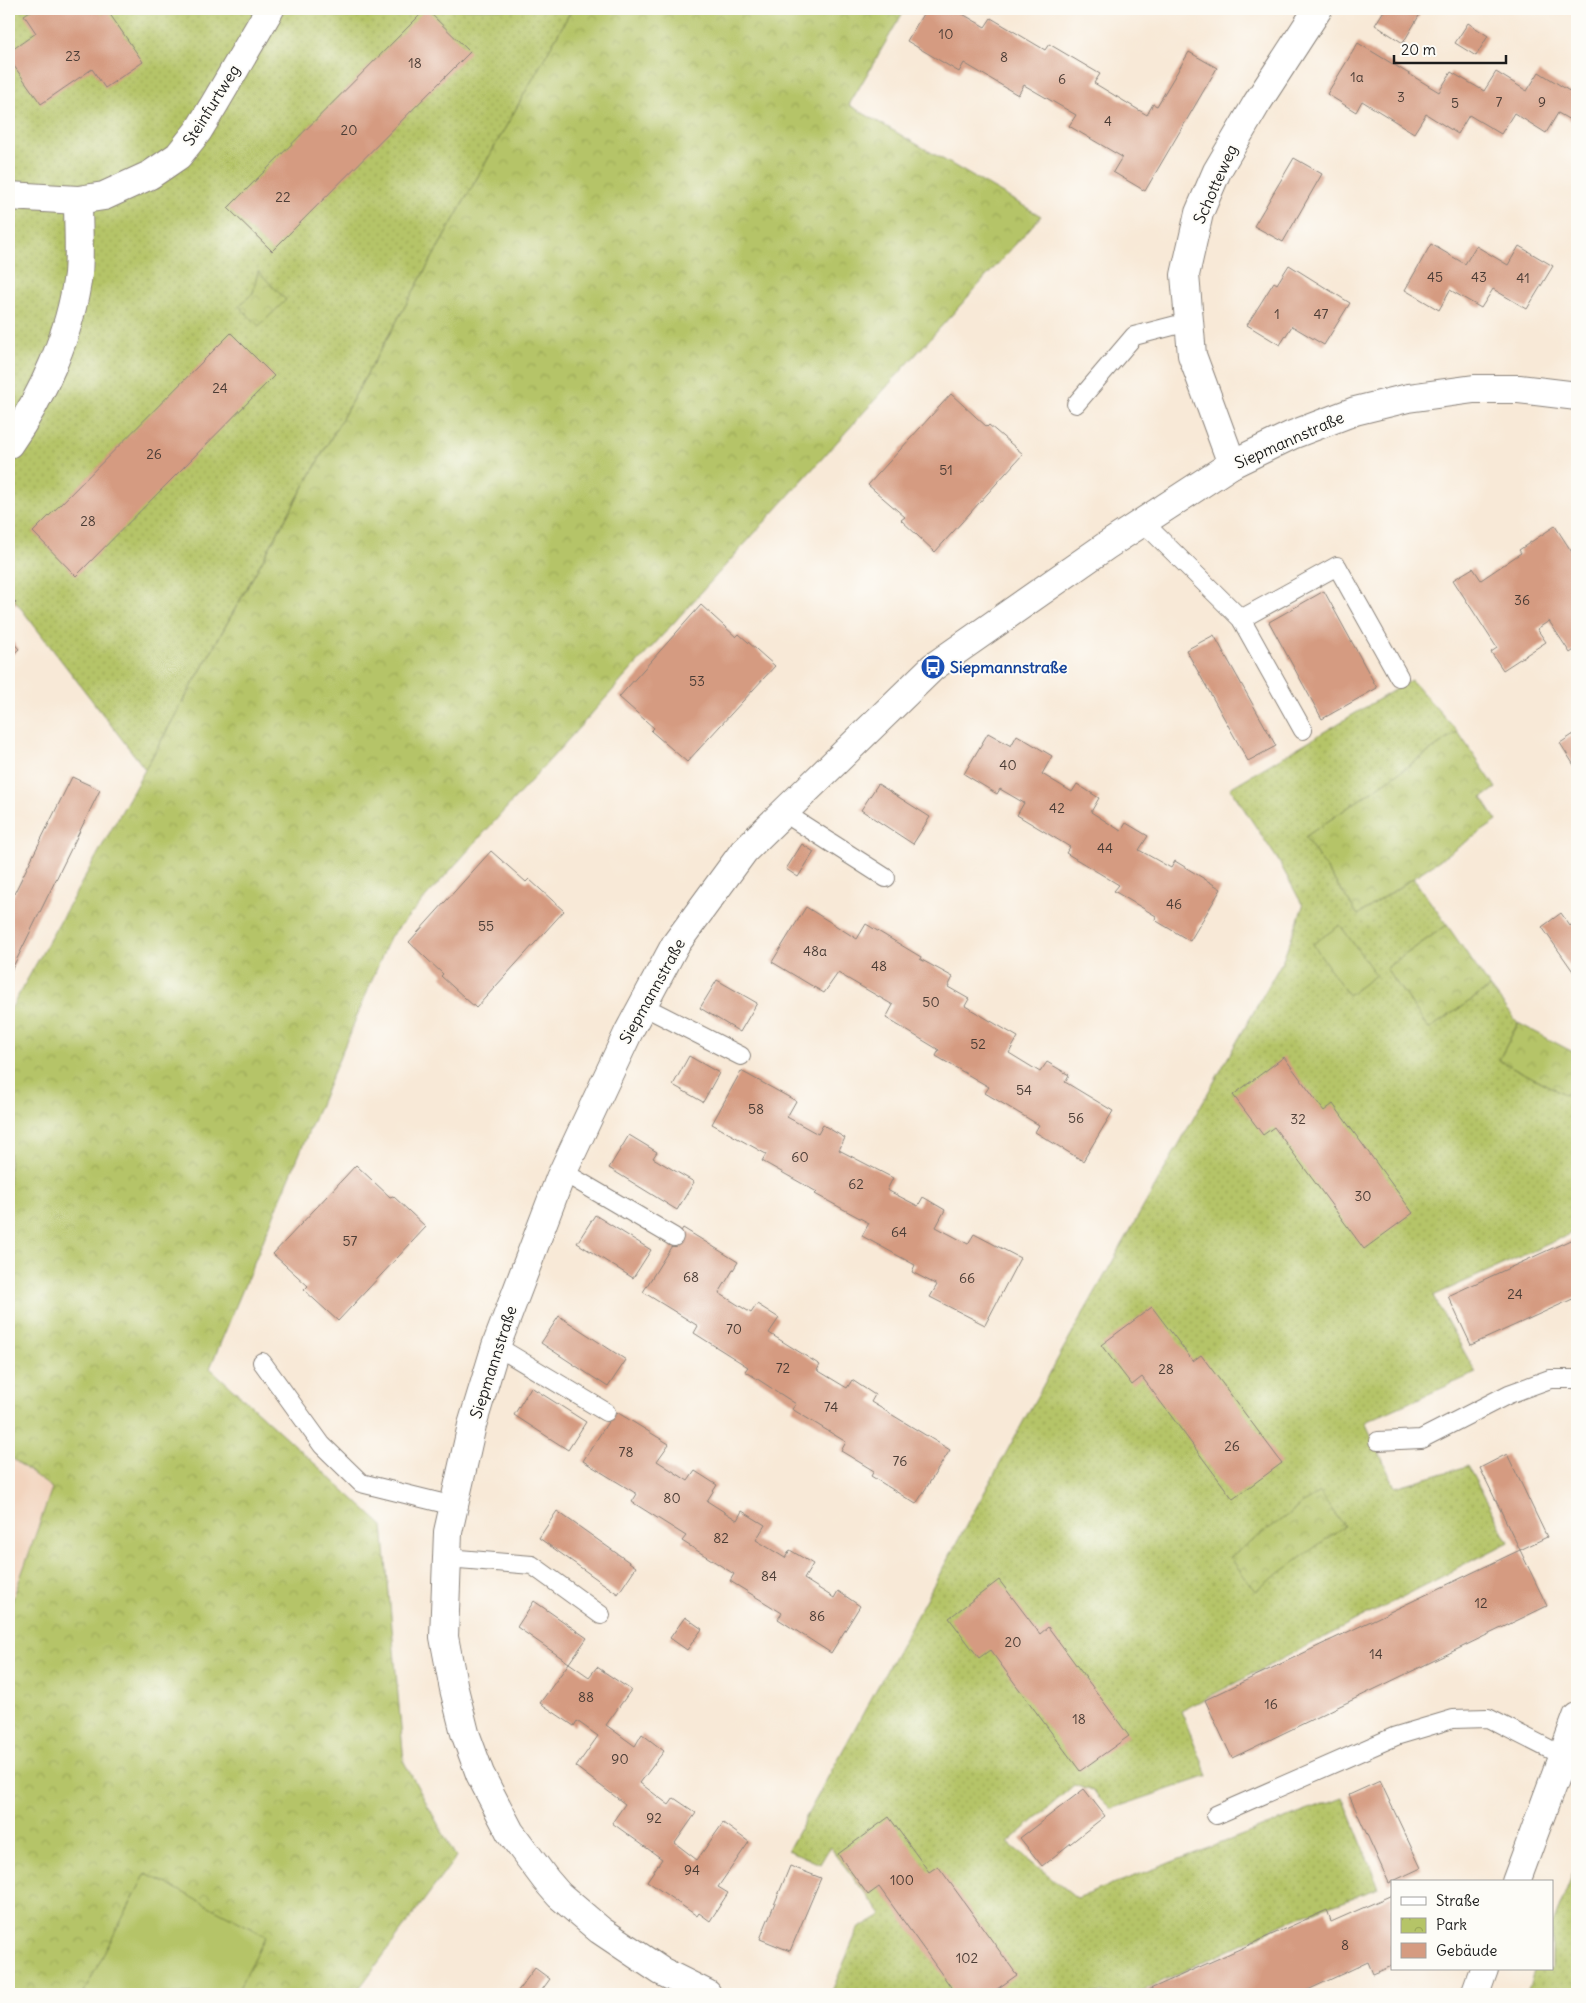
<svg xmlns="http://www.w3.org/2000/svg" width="1586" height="2003" font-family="Delius,sans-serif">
  <defs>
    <pattern id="grass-dots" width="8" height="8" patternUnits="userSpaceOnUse" patternTransform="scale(1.25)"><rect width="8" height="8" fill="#b5c467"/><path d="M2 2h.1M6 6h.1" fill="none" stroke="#9ba859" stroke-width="1.8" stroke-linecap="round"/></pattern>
    <pattern id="park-crowns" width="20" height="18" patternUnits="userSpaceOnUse" patternTransform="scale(1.25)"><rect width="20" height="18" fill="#b5c467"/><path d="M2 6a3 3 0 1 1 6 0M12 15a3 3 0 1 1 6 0" fill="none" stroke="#9ba859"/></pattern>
  </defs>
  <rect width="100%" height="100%" fill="#fdfcf7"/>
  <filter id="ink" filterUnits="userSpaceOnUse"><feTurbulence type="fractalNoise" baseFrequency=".02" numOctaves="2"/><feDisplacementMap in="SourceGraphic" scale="10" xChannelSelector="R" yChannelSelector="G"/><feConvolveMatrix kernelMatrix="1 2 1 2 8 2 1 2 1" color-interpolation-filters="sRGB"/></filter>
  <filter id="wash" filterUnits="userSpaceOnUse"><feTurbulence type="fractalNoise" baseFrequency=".0096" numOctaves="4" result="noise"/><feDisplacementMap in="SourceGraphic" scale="20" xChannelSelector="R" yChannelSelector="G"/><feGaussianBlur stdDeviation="1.12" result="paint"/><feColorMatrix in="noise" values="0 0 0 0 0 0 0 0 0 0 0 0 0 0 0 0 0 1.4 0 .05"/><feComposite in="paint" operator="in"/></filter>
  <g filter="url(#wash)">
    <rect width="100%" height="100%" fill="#f8e9d7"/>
    <!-- built -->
    <polygon fill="#f2d4be" points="9,1456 52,1488 9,1610"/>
    <!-- grass -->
    <g fill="url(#grass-dots)" stroke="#687042">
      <polygon points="9,9 572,9 145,769 9,593"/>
      <polygon points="1411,680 1458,732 1305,837 1358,915 1413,878 1447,925 1386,968 1429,1029 1490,987 1518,1023 1499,1060 1566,1095 1577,1074 1577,1231 1433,1296 1476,1373 1365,1422 1395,1487 1468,1466 1509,1542 1181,1711 1208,1776 1111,1809 1093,1791 1074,1785 1008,1843 1077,1898 1343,1797 1379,1888 1296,1918 1135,1994 839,1994 832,1991 858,1929 882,1915 830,1847 820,1864 788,1850 1062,1351 1283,960 1303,906 1278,860 1230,788"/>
      <polygon points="1577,1863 1577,1994 1525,1994 1535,1969 1552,1969 1552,1926"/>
    </g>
    <!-- park -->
    <g fill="url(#park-crowns)" stroke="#687042">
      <polygon points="572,9 905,9 849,105 1041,216 390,937 210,1368 383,1526 404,1762 456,1857 355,1994 9,1994 9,1610 52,1488 9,1456 9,1012"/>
      <polygon points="258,271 286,300 259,326 239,306 253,293"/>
      <polygon points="1458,732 1496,788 1482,798 1497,821 1358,915 1305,837"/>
      <polygon points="1447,925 1490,987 1429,1029 1386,968"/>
      <polygon points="1518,1023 1577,1054 1577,1074 1566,1095 1499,1060"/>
      <polygon points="1319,1492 1344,1526 1255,1591 1230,1557"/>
    </g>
    <!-- pitch -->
    <g fill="#b5c467" stroke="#687042">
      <polygon points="1340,925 1376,975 1348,995 1313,944"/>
      <polygon points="146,1873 266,1936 236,1994 88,1994 84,1992"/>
    </g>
    <g id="blocks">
      <!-- building -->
      <g fill="#d59b81">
        <polygon points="33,9 96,9 101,15 107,10 143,62 105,88 92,69 41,104 9,59 9,52 36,33 24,15"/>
        <polygon points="426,9 470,52 272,251 228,208"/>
        <polygon points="926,9 954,9 985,27 991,18 1045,50 1049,44 1100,74 1094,83 1147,115 1153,104 1157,106 1189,52 1217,68 1145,191 1113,172 1122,157 1069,126 1076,115 1024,85 1018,95 964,63 959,72 907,41"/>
        <polygon points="1385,9 1423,9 1403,43 1375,25"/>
        <polygon points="1468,23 1488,36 1476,56 1455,43"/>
        <polygon points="1358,43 1439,92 1451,72 1484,91 1496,72 1527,91 1539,72 1571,92 1577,81 1577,124 1558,113 1546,133 1514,113 1501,134 1469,115 1458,134 1426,114 1414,133 1362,101 1356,112 1327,94"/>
        <polygon points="1294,158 1322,174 1283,242 1254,226"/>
        <polygon points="1431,244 1465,264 1476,246 1508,265 1519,246 1553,266 1527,309 1493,289 1481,308 1450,290 1439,310 1405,290"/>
        <polygon points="1289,265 1350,303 1324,345 1292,326 1280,345 1247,325 1274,282 1277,284"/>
        <polygon points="231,333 274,376 76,576 33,532"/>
        <polygon points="951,394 987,427 989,425 1023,454 935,552 901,520 905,517 868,485"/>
        <polygon points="1555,526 1577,560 1577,648 1570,653 1549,621 1537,629 1546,642 1503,670 1491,652 1497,648 1453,580 1473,568 1481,580 1521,553 1519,550"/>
        <polygon points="1324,591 1377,688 1322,719 1269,622"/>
        <polygon points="9,593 16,603 9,609"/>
        <polygon points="701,605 736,637 739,634 775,666 687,762 651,731 654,728 619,697"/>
        <polygon points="1214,635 1276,746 1248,761 1186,650"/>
        <polygon points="9,638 19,649 9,658"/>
        <polygon points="1577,732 1577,770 1560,743"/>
        <polygon points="988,733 1011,746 1017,735 1052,756 1042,774 1072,792 1077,784 1099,798 1091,812 1121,831 1126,823 1148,836 1139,850 1171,868 1175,861 1221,889 1190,941 1155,920 1156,916 1114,891 1119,885 1066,853 1070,847 1017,815 1024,803 1000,789 997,794 964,774"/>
        <polygon points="72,777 100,790 9,975 9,904"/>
        <polygon points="878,784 930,817 913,844 861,810"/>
        <polygon points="802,844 814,852 798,877 786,869"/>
        <polygon points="491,851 526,882 529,879 564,911 476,1008 441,976 443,974 409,942"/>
        <polygon points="806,907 857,939 866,924 921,957 920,959 953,977 948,987 969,999 965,1006 1018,1037 1009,1053 1040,1072 1047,1062 1069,1075 1065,1082 1113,1111 1083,1161 1035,1132 1039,1125 985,1093 989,1087 936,1056 939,1050 886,1018 893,1005 838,973 824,993 772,962"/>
        <polygon points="1561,913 1570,926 1577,920 1577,977 1542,927"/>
        <polygon points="717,980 757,1003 740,1032 700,1008"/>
        <polygon points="689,1056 719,1073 703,1102 673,1085"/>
        <polygon points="1284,1057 1324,1111 1333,1104 1413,1213 1364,1249 1274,1127 1263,1135 1233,1095"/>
        <polygon points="741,1071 796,1101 787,1117 818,1134 823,1125 845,1138 839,1150 893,1178 887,1190 918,1206 923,1197 945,1210 936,1227 968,1244 974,1234 1020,1258 985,1325 930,1297 937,1285 912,1272 915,1265 862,1236 869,1223 815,1194 817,1192 762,1161 766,1154 712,1124"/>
        <polygon points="629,1135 657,1152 653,1158 694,1182 677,1210 609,1168"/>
        <polygon points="356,1165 390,1197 393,1196 426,1227 338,1321 304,1290 308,1286 273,1254"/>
        <polygon points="595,1215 651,1250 633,1278 577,1243"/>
        <polygon points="683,1228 738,1262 719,1293 751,1313 757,1304 779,1318 769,1333 820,1365 817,1370 847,1388 852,1380 875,1395 871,1402 950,1450 916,1504 871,1476 874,1471 841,1451 846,1442 792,1409 796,1404 745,1371 748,1367 694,1333 698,1326 643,1292"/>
        <polygon points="1577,1237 1577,1297 1471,1345 1448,1296"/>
        <polygon points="1152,1307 1193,1361 1201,1355 1282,1463 1233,1499 1142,1377 1132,1385 1101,1345"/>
        <polygon points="559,1316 626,1360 608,1387 541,1343"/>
        <polygon points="531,1387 586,1422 568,1450 514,1415"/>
        <polygon points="615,1411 669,1444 657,1461 688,1481 695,1471 717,1485 707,1501 737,1520 742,1511 765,1525 756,1540 785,1558 790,1550 813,1564 804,1579 834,1598 838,1591 860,1606 831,1653 778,1619 782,1613 730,1581 734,1574 682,1541 686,1536 632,1502 637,1494 583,1461"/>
        <polygon points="1507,1454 1547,1537 1520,1550 1480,1468"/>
        <polygon points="557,1511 636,1567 618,1594 539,1538"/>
        <polygon points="1520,1550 1547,1606 1232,1758 1205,1700"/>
        <polygon points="999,1580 1040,1634 1048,1627 1129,1736 1080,1771 990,1650 979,1658 949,1618"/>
        <polygon points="534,1601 587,1638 569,1663 517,1627"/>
        <polygon points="685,1617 702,1629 687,1650 670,1638"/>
        <polygon points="569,1663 589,1677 597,1667 631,1690 606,1725 635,1746 642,1734 664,1751 640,1783 669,1805 674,1798 696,1813 675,1843 697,1860 723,1823 749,1842 718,1887 728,1893 710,1921 699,1913 697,1916 647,1881 662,1859 612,1823 625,1804 576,1767 598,1736 577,1721 574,1726 540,1703"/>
        <polygon points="1380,1781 1421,1868 1389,1883 1349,1795"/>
        <polygon points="1084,1789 1105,1816 1042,1866 1020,1838"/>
        <polygon points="889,1817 929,1872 938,1866 1017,1975 990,1994 956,1994 879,1887 868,1895 838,1854"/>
        <polygon points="790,1866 821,1878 790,1951 760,1939"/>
        <polygon points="1392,1895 1392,1966 1373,1974 1368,1962 1299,1994 1139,1994 1327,1910 1331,1922"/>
        <polygon points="535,1968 550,1979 539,1994 521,1994 517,1992"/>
      </g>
    </g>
  </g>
  <g filter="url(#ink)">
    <use href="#blocks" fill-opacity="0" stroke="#8a827a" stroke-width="1"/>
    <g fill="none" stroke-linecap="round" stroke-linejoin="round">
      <defs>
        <g id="lane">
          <polyline points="1076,404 1134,336 1188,322"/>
          <polyline points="1142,521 1241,619 1303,730"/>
          <polyline points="1241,619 1337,566 1399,677"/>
          <polyline points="783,812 886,878"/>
          <polyline points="643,1006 741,1056"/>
          <polyline points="563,1172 674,1237"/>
          <polyline points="496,1346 606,1412"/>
          <polyline points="262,1362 322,1445 361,1483 454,1506"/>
          <polyline points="1378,1441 1421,1439 1509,1394 1550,1379 1577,1379"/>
          <polyline points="447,1558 532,1565 601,1615"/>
          <polyline points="1216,1815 1396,1736 1453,1719 1488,1718 1563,1756"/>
        </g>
        <g id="street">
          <polyline points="9,196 78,200 104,196 150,175 178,156 198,131 215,103 270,9"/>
          <path d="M9,444C43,396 71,332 78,274C80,250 78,224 78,200"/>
          <polyline points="1232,464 1192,355 1185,275 1199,213 1217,171 1257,103 1318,9"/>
          <polyline points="1516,1882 1577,1717"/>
          <polyline points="707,1994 661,1971 600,1930 559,1895 546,1880 510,1832 480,1774 465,1733 454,1689 444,1637 448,1532 472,1425 496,1346 560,1178 629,1031 675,945 744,851 933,667 1106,546 1232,464 1292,435 1355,411 1408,398 1474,389 1519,389 1577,396"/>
          <polyline points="1475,1994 1484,1969"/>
        </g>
      </defs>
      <!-- lane casing -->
      <use href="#lane" stroke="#8a827a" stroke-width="20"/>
      <!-- street casing -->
      <use href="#street" stroke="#8a827a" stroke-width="30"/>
      <!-- lane -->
      <use href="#lane" stroke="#fff" stroke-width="18"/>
      <!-- street -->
      <use href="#street" stroke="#fff" stroke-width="28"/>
    </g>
  </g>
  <!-- icons -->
  <defs>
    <symbol id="bus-disc" viewBox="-11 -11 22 22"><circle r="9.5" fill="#1a4fb4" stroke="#fdfcf7"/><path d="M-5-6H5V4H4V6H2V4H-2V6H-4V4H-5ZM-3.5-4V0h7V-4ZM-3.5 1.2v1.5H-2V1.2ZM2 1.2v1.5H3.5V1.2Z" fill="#fff"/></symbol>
  </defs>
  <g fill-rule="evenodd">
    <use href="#bus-disc" x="919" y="653" width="28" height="28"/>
  </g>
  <g text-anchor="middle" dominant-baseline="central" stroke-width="4" stroke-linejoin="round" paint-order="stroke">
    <!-- number labels -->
    <g font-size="14" fill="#4a3c35">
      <text x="946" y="34">10</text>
      <text x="73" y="56">23</text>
      <text x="1004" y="57">8</text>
      <text x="415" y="63">18</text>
      <text x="1357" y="77">1a</text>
      <text x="1062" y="79">6</text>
      <text x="1401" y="97">3</text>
      <text x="1499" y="102">7</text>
      <text x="1542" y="102">9</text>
      <text x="1455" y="103">5</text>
      <text x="1108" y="121">4</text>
      <text x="349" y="130">20</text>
      <text x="283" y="197">22</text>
      <text x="1435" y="277">45</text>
      <text x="1479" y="277">43</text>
      <text x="1523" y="278">41</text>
      <text x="1277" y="314">1</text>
      <text x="1321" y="314">47</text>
      <text x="220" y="388">24</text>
      <text x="154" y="454">26</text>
      <text x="946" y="470">51</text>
      <text x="88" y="521">28</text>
      <text x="1522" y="600">36</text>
      <text x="697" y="681">53</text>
      <text x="1008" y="765">40</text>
      <text x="1057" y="808">42</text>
      <text x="1105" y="848">44</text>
      <text x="1174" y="904">46</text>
      <text x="486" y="926">55</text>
      <text x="815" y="951">48a</text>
      <text x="879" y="966">48</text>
      <text x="931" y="1002">50</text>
      <text x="978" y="1044">52</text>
      <text x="1024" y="1090">54</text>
      <text x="756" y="1109">58</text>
      <text x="1076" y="1118">56</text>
      <text x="1298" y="1119">32</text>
      <text x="800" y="1157">60</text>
      <text x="856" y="1184">62</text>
      <text x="1363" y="1196">30</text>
      <text x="899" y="1232">64</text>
      <text x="350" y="1241">57</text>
      <text x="691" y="1277">68</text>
      <text x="967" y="1278">66</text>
      <text x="1515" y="1294">24</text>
      <text x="734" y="1329">70</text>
      <text x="783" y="1368">72</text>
      <text x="1166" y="1369">28</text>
      <text x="831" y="1407">74</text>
      <text x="1232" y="1446">26</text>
      <text x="626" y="1452">78</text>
      <text x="900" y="1461">76</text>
      <text x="672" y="1498">80</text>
      <text x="721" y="1538">82</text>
      <text x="769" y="1576">84</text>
      <text x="1481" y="1603">12</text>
      <text x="817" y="1616">86</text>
      <text x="1013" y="1642">20</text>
      <text x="1376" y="1654">14</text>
      <text x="586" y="1697">88</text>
      <text x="1271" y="1704">16</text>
      <text x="1079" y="1719">18</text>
      <text x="620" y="1759">90</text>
      <text x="654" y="1818">92</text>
      <text x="692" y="1870">94</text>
      <text x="902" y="1880">100</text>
      <text x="1345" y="1945">8</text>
      <text x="967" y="1958">102</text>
    </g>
    <!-- street labels -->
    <g font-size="16" fill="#1c1c1c" stroke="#fdfcf7">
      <text transform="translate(211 105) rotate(-58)">Steinfurtweg</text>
      <text transform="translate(1215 184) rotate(-66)">Schotteweg</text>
      <text transform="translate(1289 440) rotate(-24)">Siepmannstraße</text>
      <text transform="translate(652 991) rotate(-61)">Siepmannstraße</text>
      <text transform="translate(493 1362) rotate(-72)">Siepmannstraße</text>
    </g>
    <!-- transit labels -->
    <g font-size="16" font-weight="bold" fill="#164399" stroke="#fdfcf7" text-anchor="start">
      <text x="950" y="667">Siepmannstraße</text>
    </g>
  </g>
  <!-- margin -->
  <rect width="1586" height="2003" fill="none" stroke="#fdfcf7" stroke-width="30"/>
  <!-- legend -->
  <rect x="1391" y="1880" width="162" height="90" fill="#fdfcf7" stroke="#a3a29f"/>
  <rect x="1401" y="1897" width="25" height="8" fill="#ffffff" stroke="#a3a29f"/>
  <text x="1436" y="1906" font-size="15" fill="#1c1c1c">Straße</text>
  <rect x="1401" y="1918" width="25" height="15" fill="url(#park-crowns)" stroke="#a3a29f"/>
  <text x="1436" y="1930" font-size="15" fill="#1c1c1c">Park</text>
  <rect x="1401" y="1943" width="25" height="15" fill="#d59b81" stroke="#a3a29f"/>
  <text x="1436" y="1956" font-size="15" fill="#1c1c1c">Gebäude</text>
  <!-- scale -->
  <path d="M1394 55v8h112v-8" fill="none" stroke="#1c1c1c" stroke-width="2.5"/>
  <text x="1401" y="55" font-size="15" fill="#1c1c1c" stroke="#fdfcf7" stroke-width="4" paint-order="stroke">20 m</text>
</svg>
